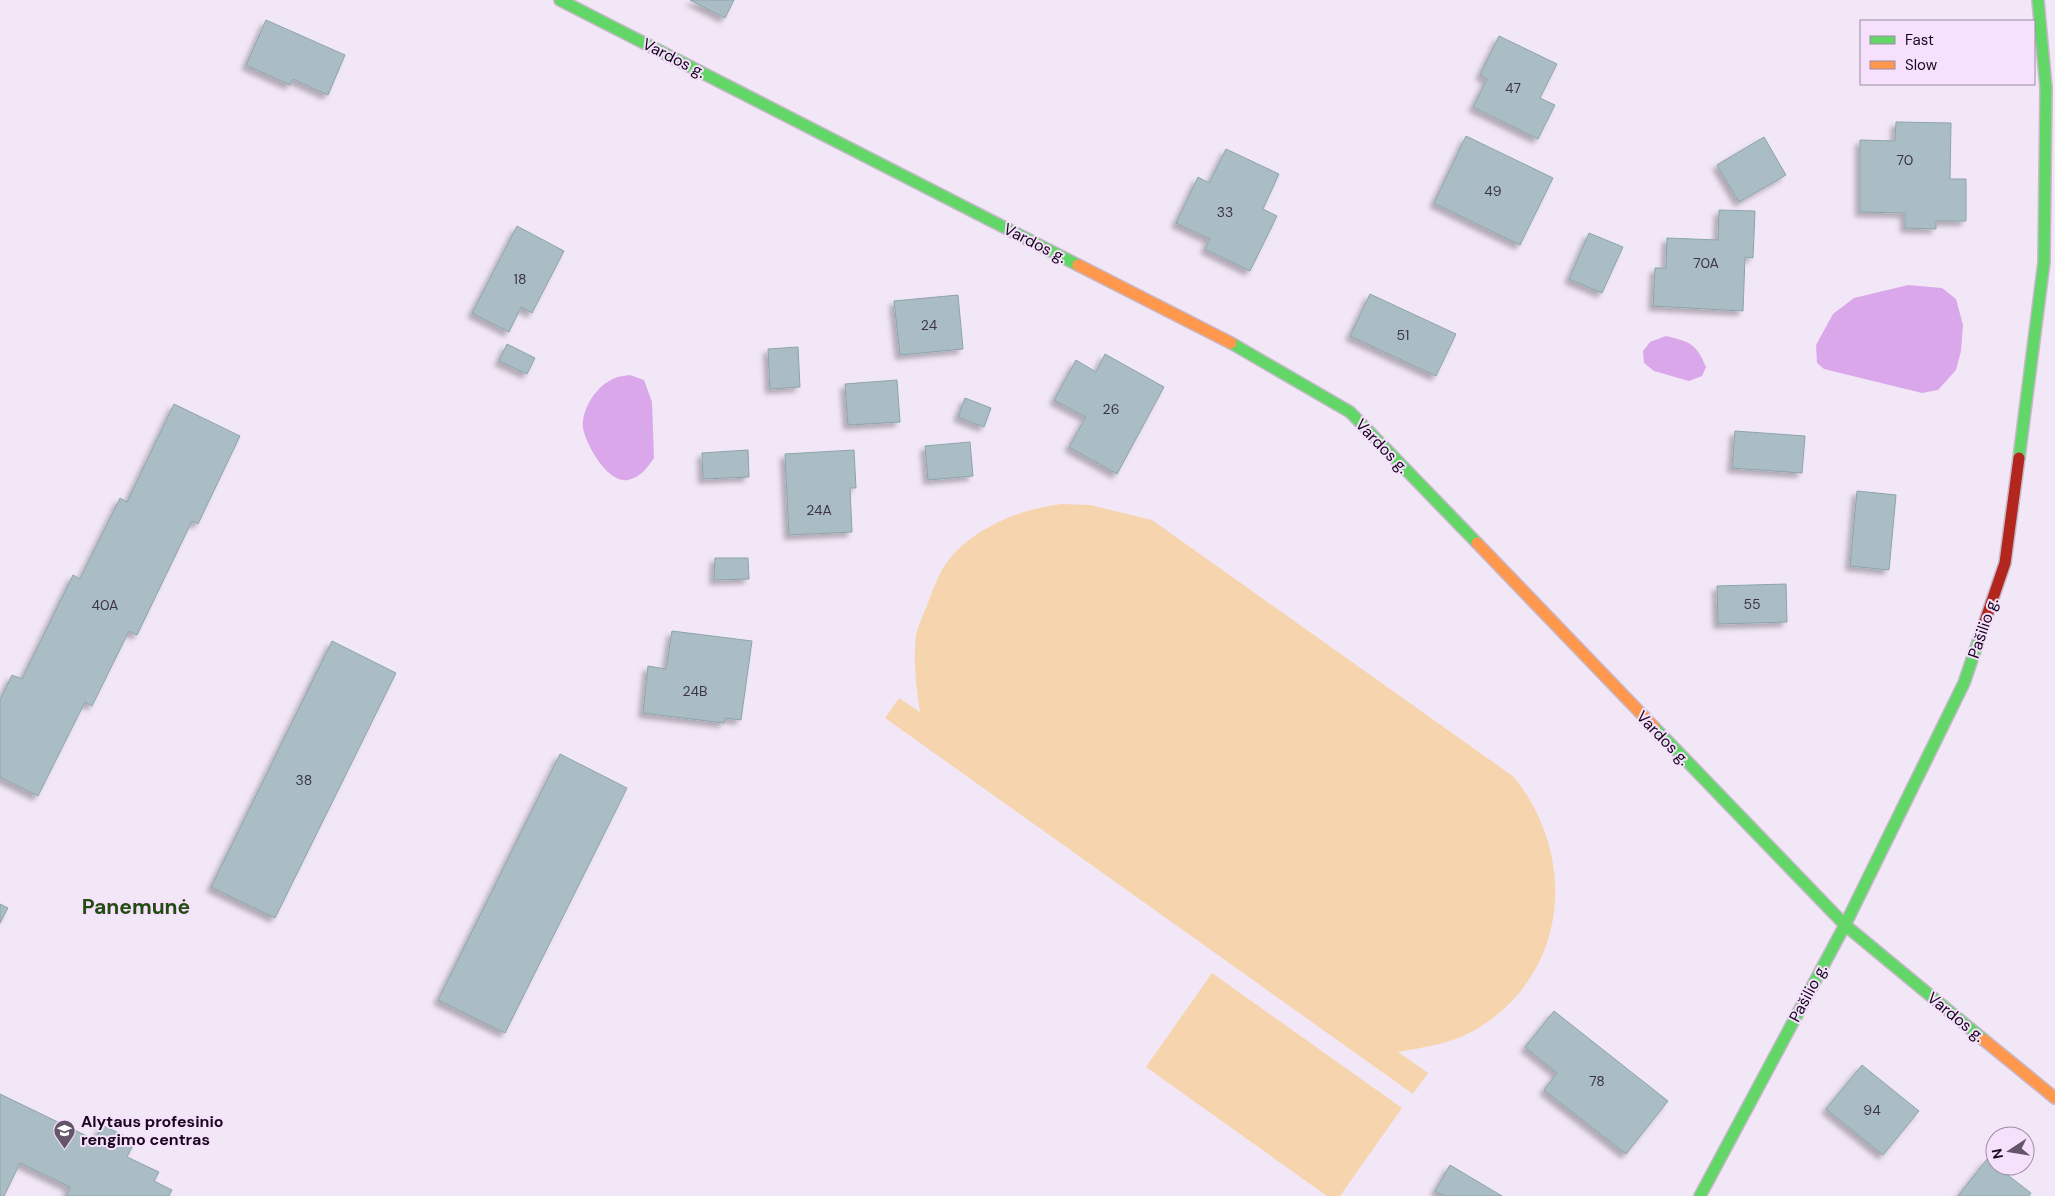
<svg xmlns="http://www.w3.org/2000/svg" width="2055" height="1196" font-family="'DM Sans',sans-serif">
  <defs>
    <filter id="shadow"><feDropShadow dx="-4.5" dy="4.5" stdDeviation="2.5" flood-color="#0004"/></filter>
  </defs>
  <rect width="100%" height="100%" fill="#f2e7f6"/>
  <!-- green -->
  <g fill="#f6d5ae">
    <path d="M1062,504L1090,505L1152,520L1514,777C1579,858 1568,976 1475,1030C1451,1044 1424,1047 1398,1052L1428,1073L1413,1094L885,718L899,698L920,712C916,686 913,661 916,635C918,626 923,615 927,606C932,591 940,570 950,558C978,526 1021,509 1062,504Z"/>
    <polygon points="1212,973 1402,1108 1340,1196 1327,1196 1146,1067"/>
  </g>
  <!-- water -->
  <g fill="#dba7eb">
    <polygon points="1908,285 1942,288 1956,299 1963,325 1961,351 1956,370 1938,390 1922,393 1824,369 1817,363 1816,345 1833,314 1854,298"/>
    <path d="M1666,336C1690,342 1696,343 1706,367L1702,376L1689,381L1654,371L1644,363L1643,351L1650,342Z"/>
    <path d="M630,375L644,380L652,402L654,458C647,468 641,477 628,480C608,484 586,445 583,428C581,409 597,385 615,378C619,376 625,376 630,375Z"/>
  </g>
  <!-- building -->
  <g fill="#aabdc5" stroke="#8ca4ac" filter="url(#shadow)">
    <polygon points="690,0 734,0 725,18"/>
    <polygon points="266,20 345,55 328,95 293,79 290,85 246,65"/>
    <polygon points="1499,36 1557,64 1540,98 1555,105 1538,139 1473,107 1487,79 1480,75"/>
    <polygon points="1896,122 1951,123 1950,179 1966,179 1966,221 1936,221 1936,229 1905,228 1905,213 1860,212 1860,140 1895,141"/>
    <polygon points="1466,136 1553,178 1520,245 1434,203"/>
    <polygon points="1764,137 1786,175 1739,202 1717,165"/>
    <polygon points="1226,149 1279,174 1263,209 1277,216 1250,271 1205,249 1210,239 1176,223 1198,177 1209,183"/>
    <polygon points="1719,210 1755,211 1753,258 1745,257 1743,311 1653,306 1655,268 1666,268 1667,238 1718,240"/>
    <polygon points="517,226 564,251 532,313 521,307 509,332 472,313"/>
    <polygon points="1589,233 1623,247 1602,293 1569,279"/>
    <polygon points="1370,294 1456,334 1436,376 1350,336"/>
    <polygon points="958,295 963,349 900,355 894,301"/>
    <polygon points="507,344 535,358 527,374 499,361"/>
    <polygon points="798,347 800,387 770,389 768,349"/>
    <polygon points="1105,354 1164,387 1117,474 1069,447 1086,417 1054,400 1076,360 1096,372"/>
    <polygon points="897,380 900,422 848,425 845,384"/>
    <polygon points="965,398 991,408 984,427 958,417"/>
    <polygon points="174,404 240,436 198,524 192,521 137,635 129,631 92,706 85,702 38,796 0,777 0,700 12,675 22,679 73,575 80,579 120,498 127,502"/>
    <polygon points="1735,431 1805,436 1802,473 1732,468"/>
    <polygon points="970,442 973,476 928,480 925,446"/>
    <polygon points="748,450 749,477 703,479 702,453"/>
    <polygon points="854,450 856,488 850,488 852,532 789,535 785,454"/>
    <polygon points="1857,491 1896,495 1889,570 1850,566"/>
    <polygon points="715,558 748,558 749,579 714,580"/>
    <polygon points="1786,584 1787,622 1718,624 1717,586"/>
    <polygon points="672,631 752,641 741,720 725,718 724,723 643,713 648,666 666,669"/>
    <polygon points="332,641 396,673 275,918 211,887"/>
    <polygon points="560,754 627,788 505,1033 438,1000"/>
    <polygon points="0,904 8,908 0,923"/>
    <polygon points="1554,1011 1668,1101 1626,1154 1544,1090 1557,1073 1525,1047"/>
    <polygon points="1862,1065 1919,1111 1883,1155 1826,1109"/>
    <polygon points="0,1094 95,1140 102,1125 135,1141 127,1157 159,1172 154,1181 172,1190 169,1196 66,1196 70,1187 20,1163 4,1196 0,1196"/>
    <polygon points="1987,1159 2031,1193 2029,1196 1958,1196"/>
    <polygon points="1450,1165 1502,1196 1444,1196 1435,1191"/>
  </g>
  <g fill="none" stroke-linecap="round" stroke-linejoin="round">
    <defs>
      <g id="fast">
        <polyline points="560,0 1078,265"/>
        <polyline points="1231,343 1350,412 1477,543"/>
        <polyline points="2019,458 2044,262 2046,88 2038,0"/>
        <polyline points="1654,727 1845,925 1984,1040"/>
        <polyline points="1700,1196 1845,925 1964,683 1981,633"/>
      </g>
      <g id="slow">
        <polyline points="1078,265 1231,343"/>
        <polyline points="1477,543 1654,727"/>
        <polyline points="1984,1040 2055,1098"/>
      </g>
      <polyline id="jam" points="1981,633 2005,563 2019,458"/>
    </defs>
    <!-- fast casing -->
    <use href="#fast" stroke="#c7b8cb" stroke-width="14"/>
    <!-- slow casing -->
    <use href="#slow" stroke="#c7b8cb" stroke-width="14"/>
    <!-- jam casing -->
    <use href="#jam" stroke="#c7b8cb" stroke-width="14"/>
    <!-- fast -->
    <use href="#fast" stroke="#63d668" stroke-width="11"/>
    <!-- slow -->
    <use href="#slow" stroke="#ff974d" stroke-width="11"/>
    <!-- jam -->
    <use href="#jam" stroke="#b3261e" stroke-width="11"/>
  </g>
  <!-- icons -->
  <defs>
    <symbol id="school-pin" viewBox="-11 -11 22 30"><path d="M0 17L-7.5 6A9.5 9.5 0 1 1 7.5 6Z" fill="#65556a" stroke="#f6e1fc"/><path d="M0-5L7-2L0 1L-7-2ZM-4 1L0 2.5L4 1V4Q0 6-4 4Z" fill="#fff"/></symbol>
  </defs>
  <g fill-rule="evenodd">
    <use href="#school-pin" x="52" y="1118" width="25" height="34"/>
  </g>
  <g text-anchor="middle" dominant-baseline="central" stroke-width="4" stroke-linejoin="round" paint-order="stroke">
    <!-- number labels -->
    <g font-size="14" fill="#3d3448">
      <text x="1513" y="88">47</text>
      <text x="1905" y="160">70</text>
      <text x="1493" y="191">49</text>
      <text x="1225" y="212">33</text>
      <text x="1706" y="263">70A</text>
      <text x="520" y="279">18</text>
      <text x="929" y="325">24</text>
      <text x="1403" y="335">51</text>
      <text x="1111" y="409">26</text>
      <text x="819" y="510">24A</text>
      <text x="1752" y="604">55</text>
      <text x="105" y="605">40A</text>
      <text x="695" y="691">24B</text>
      <text x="304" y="780">38</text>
      <text x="1597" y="1081">78</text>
      <text x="1872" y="1110">94</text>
    </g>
    <!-- street labels -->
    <g font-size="16" fill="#19071f" stroke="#f6e1fc">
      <text transform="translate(674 58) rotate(27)">Vardos g.</text>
      <text transform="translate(1035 243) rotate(27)">Vardos g.</text>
      <text transform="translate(1382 446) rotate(46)">Vardos g.</text>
      <text transform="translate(1983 628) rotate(-71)">Pašilio g.</text>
      <text transform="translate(1663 738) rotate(46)">Vardos g.</text>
      <text transform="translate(1808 993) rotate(-62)">Pašilio g.</text>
      <text transform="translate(1956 1017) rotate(39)">Vardos g.</text>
    </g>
    <!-- poi labels -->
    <g font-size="16" font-weight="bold" fill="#19071f" stroke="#f6e1fc" text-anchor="start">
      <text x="81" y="1121">Alytaus profesinio<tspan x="81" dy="18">rengimo centras</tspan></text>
    </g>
    <!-- district labels -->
    <g font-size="21" font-weight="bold" fill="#224c11" stroke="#f6e1fc">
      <text x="136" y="907">Panemunė</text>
    </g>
  </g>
  <!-- legend -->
  <rect x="1860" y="20" width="175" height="65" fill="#f6e1fc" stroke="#9e8aa4"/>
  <rect x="1870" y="36" width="25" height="8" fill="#63d668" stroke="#9e8aa4"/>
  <text x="1905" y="45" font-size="15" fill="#19071f">Fast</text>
  <rect x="1870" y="61" width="25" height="8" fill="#ff974d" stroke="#9e8aa4"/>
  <text x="1905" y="70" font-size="15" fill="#19071f">Slow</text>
  <!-- north arrow -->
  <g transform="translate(2010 1151) rotate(258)"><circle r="24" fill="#f6e1fc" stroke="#9e8aa4"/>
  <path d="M0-4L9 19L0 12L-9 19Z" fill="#65556a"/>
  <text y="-8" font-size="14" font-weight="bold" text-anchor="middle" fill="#19071f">N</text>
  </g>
</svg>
